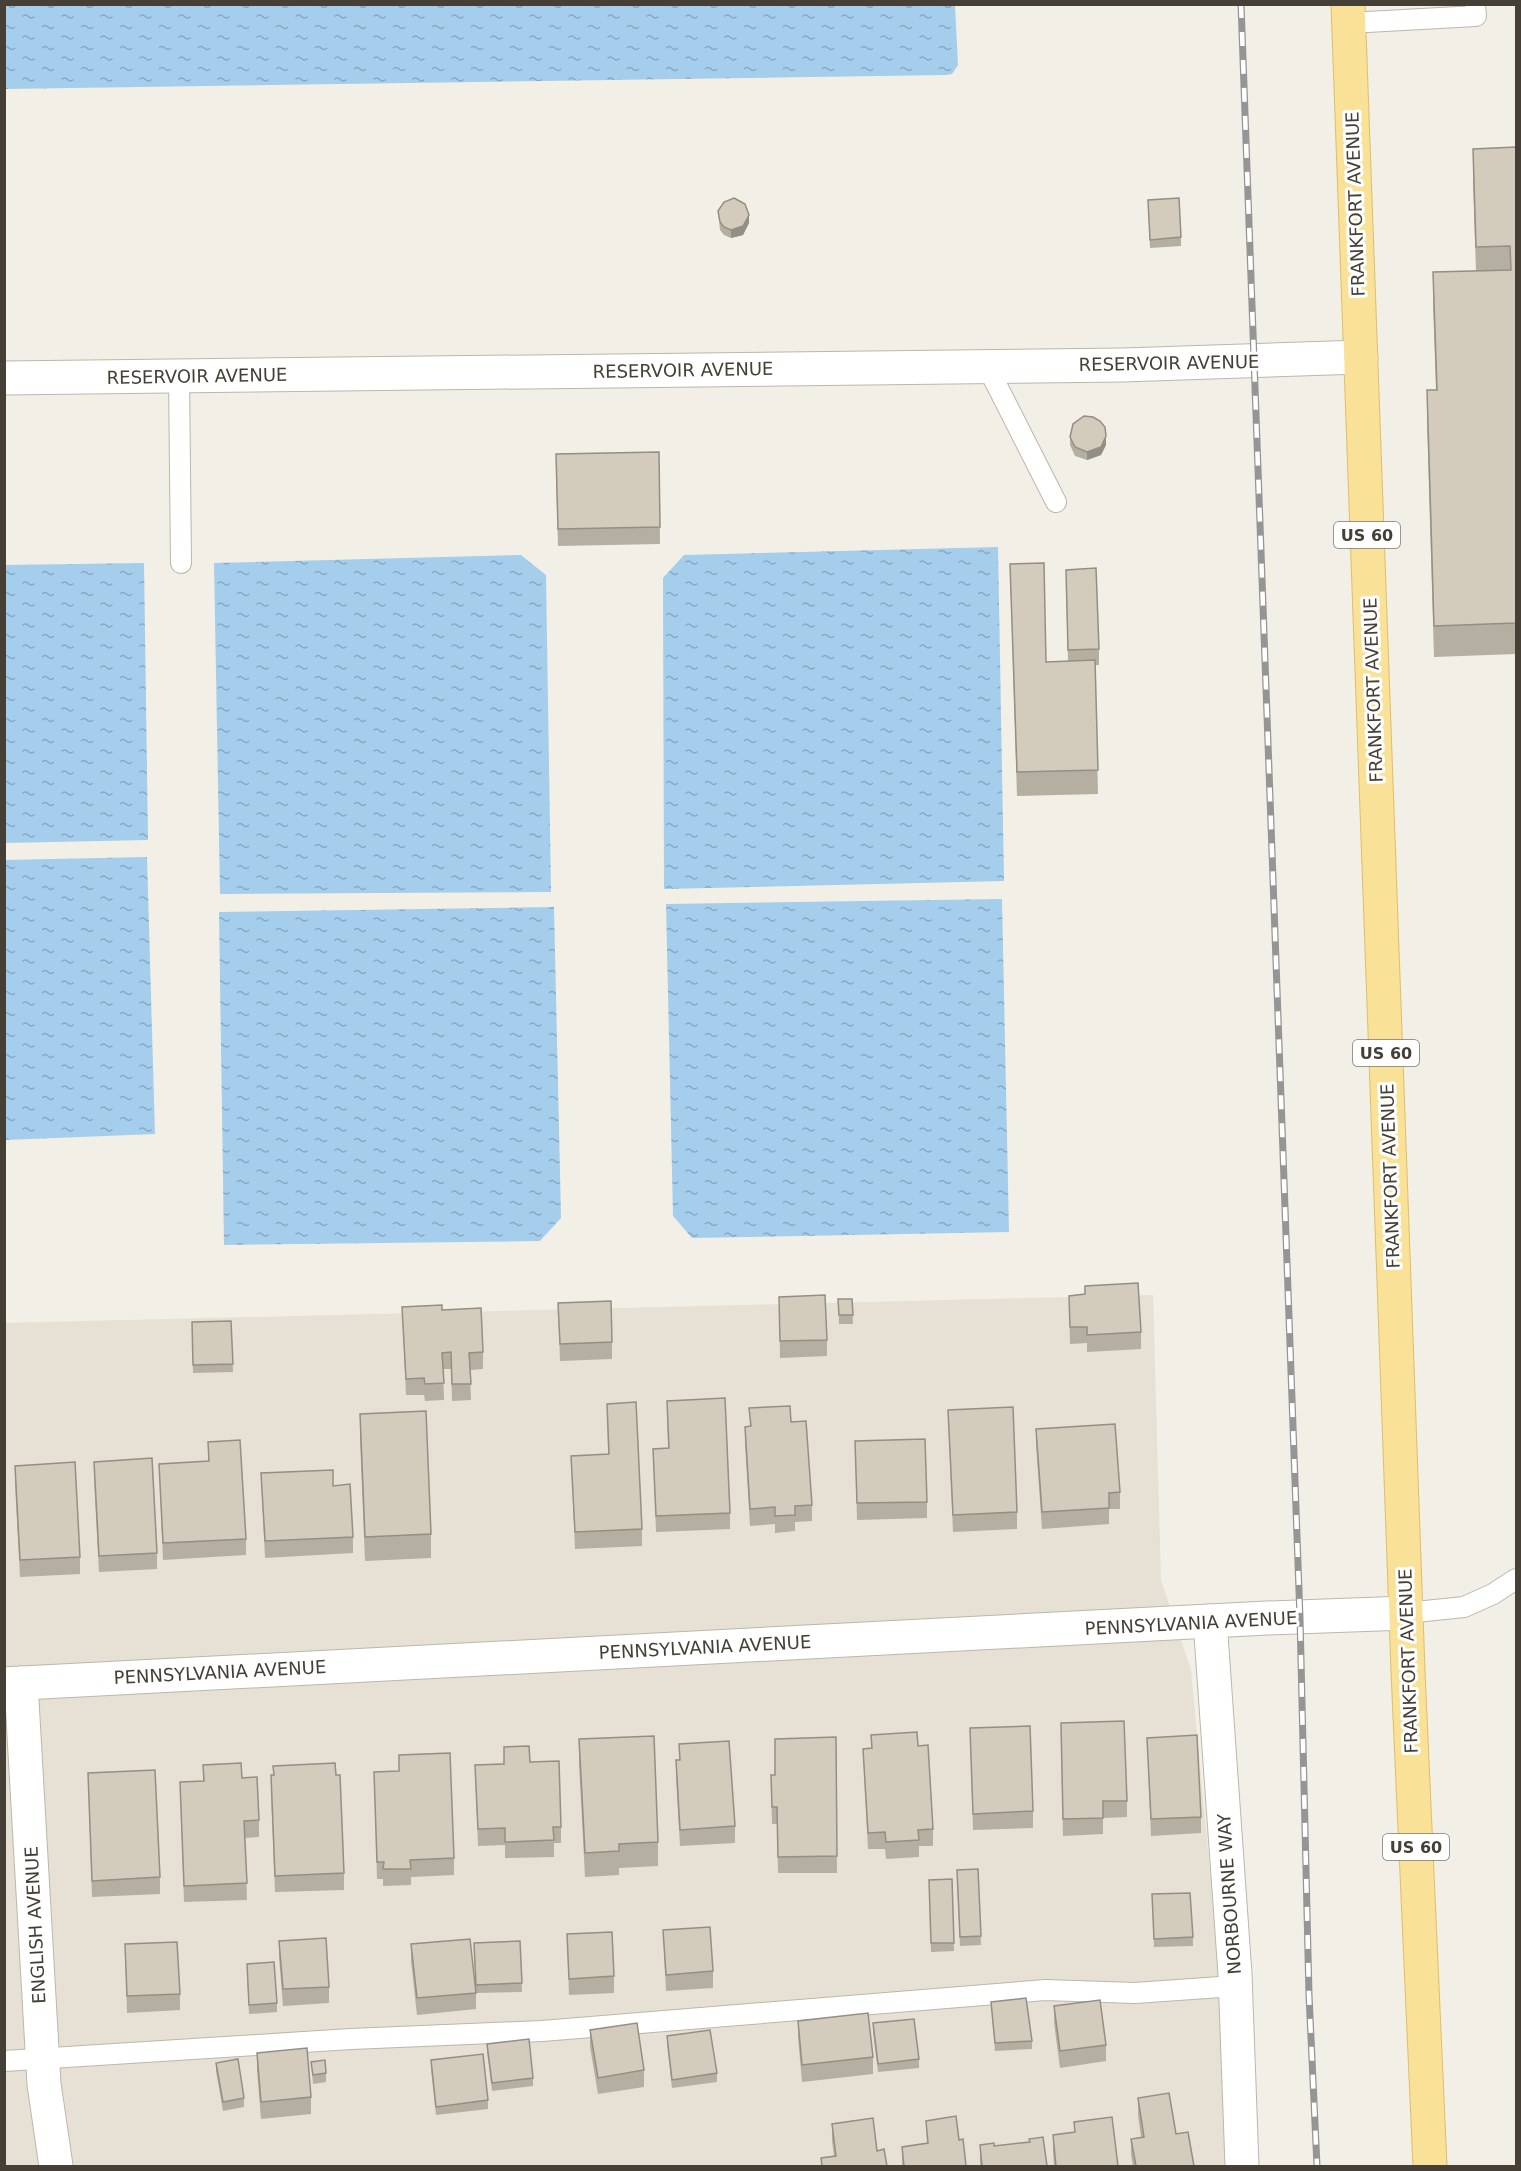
<svg xmlns="http://www.w3.org/2000/svg" width="1521" height="2171" font-family="'DejaVu Sans',sans-serif">
  <defs>
    <pattern id="water-ripples" width="26" height="14" patternUnits="userSpaceOnUse" patternTransform="scale(1.5)"><rect width="26" height="14" fill="#a5cdec"/><path d="M2 4q2-2 4 0t4 0M15 11q2-2 4 0t4 0" fill="none" stroke="#88a8c0"/></pattern>
  </defs>
  <rect width="100%" height="100%" fill="#f2efe6"/>
  <!-- residential -->
  <polygon fill="#e6e1d4" points="1153,1295 1161,1580 1191,1670 1219,1967 1226,2166 5,2166 4,1323"/>
  <!-- water -->
  <g fill="url(#water-ripples)">
    <polygon points="4,5 955,5 958,65 952,74 946,75 5,89"/>
    <polygon points="998,547 1004,881 664,889 663,578 684,555"/>
    <polygon points="521,555 546,575 551,892 220,894 214,563"/>
    <polygon points="144,563 148,840 5,843 5,565"/>
    <polygon points="147,857 155,1134 5,1140 5,860"/>
    <polygon points="1002,899 1009,1232 692,1238 673,1216 666,904"/>
    <polygon points="554,907 561,1218 540,1241 224,1245 219,912"/>
  </g>
  <g fill="none" stroke-linecap="round" stroke-linejoin="round">
    <defs>
      <g id="lane">
        <polyline points="1349,23 1476,16 1475,4"/>
        <polyline points="987,366 1056,502"/>
        <polyline points="179,376 181,563"/>
        <polyline points="1406,1613 1464,1607 1493,1594 1516,1579"/>
        <polyline points="4,2061 351,2039 542,2031 1045,1990 1135,1993 1235,1986"/>
      </g>
      <g id="street">
        <polyline points="4,378 1123,365 1361,357"/>
        <polyline points="1210,1621 1235,1974 1242,2166"/>
        <polyline points="21,1683 44,2084 56,2166"/>
        <polyline points="4,1684 1267,1618 1406,1613"/>
      </g>
      <polyline id="primary" points="1348,4 1408,1671 1430,2166"/>
    </defs>
    <!-- lane casing -->
    <use href="#lane" stroke="#bdb7a9" stroke-width="22"/>
    <!-- street casing -->
    <use href="#street" stroke="#bdb7a9" stroke-width="35"/>
    <!-- primary casing -->
    <use href="#primary" stroke="#debe69" stroke-width="35"/>
    <!-- lane -->
    <use href="#lane" stroke="#fff" stroke-width="20"/>
    <!-- street -->
    <use href="#street" stroke="#fff" stroke-width="33"/>
    <!-- primary -->
    <use href="#primary" stroke="#f9e198" stroke-width="33"/>
    <defs>
      <polyline id="rail" points="1241,4 1300,1618 1309,1995 1317,2166"/>
    </defs>
    <!-- rail casing -->
    <use href="#rail" stroke="#959595" stroke-width="7"/>
    <!-- rail -->
    <use href="#rail" stroke="#fff" stroke-width="4.5" stroke-dasharray="14" stroke-linecap="butt"/>
  </g>
  <!-- wall -->
  <g fill="#b5afa2">
    <polygon points="1516,147 1516,654 1434,657 1427,421 1427,390 1436,390 1433,303 1433,272 1476,271 1473,180 1473,149"/>
    <polygon points="1148,200 1181,237 1181,246 1150,248"/>
    <polygon points="718,211 749,223 743,235 731,238 724,235 720,230"/>
    <polygon points="1070,437 1106,445 1101,455 1087,460 1075,456 1070,445"/>
    <polygon points="659,452 660,544 558,546 556,471"/>
    <polygon points="1010,564 1046,662 1068,661 1066,570 1099,649 1099,665 1095,665 1098,794 1017,796"/>
    <polygon points="1085,1286 1141,1332 1141,1349 1087,1352 1087,1343 1070,1344 1069,1296 1085,1294"/>
    <polygon points="779,1297 827,1340 827,1356 780,1358"/>
    <polygon points="838,1299 852,1299 853,1324 839,1324"/>
    <polygon points="558,1303 612,1342 612,1359 560,1361"/>
    <polygon points="402,1307 442,1310 483,1352 483,1369 470,1370 471,1400 452,1401 451,1369 443,1369 444,1400 425,1401 424,1395 406,1395"/>
    <polygon points="231,1321 233,1372 193,1373 192,1322"/>
    <polygon points="667,1401 730,1513 730,1529 656,1532 653,1449 668,1448"/>
    <polygon points="607,1404 642,1529 642,1546 575,1549 571,1456 608,1454"/>
    <polygon points="749,1408 791,1422 812,1505 812,1521 795,1522 795,1531 775,1533 775,1524 750,1526 745,1443 745,1427 750,1426"/>
    <polygon points="948,1410 1017,1512 1017,1529 953,1532"/>
    <polygon points="360,1414 431,1534 431,1558 365,1561 360,1438"/>
    <polygon points="1036,1429 1120,1492 1120,1509 1109,1509 1109,1524 1042,1529 1036,1445"/>
    <polygon points="855,1441 927,1502 927,1518 857,1520"/>
    <polygon points="208,1442 246,1539 246,1555 163,1560 159,1464 208,1461"/>
    <polygon points="94,1462 157,1553 157,1569 99,1572 94,1478"/>
    <polygon points="15,1466 80,1557 80,1574 20,1577 15,1483"/>
    <polygon points="261,1473 333,1486 353,1537 353,1553 265,1558"/>
    <polygon points="970,1728 1033,1811 1033,1828 973,1830"/>
    <polygon points="871,1735 918,1746 933,1829 933,1846 919,1846 919,1857 886,1859 885,1849 868,1849 863,1749 871,1748"/>
    <polygon points="836,1737 837,1873 778,1873 777,1824 772,1824 771,1791 775,1775"/>
    <polygon points="1147,1738 1201,1817 1201,1833 1151,1836"/>
    <polygon points="579,1739 658,1842 658,1866 619,1868 619,1875 585,1877 579,1763"/>
    <polygon points="1061,1740 1127,1801 1127,1817 1103,1818 1103,1834 1063,1836"/>
    <polygon points="679,1744 735,1826 735,1843 680,1846 676,1777 676,1760 679,1760"/>
    <polygon points="530,1762 561,1827 561,1843 554,1843 554,1857 505,1858 505,1845 478,1846 475,1765"/>
    <polygon points="203,1765 242,1778 259,1820 259,1837 245,1838 247,1900 184,1902 180,1782 203,1781"/>
    <polygon points="273,1766 344,1873 344,1890 275,1892 271,1792 271,1775 273,1775"/>
    <polygon points="374,1772 454,1858 454,1875 411,1877 411,1885 383,1886 383,1879 377,1879"/>
    <polygon points="88,1773 160,1877 160,1894 92,1897"/>
    <polygon points="978,1869 981,1945 960,1946 957,1878"/>
    <polygon points="952,1879 954,1951 931,1952 929,1880"/>
    <polygon points="1152,1894 1193,1937 1193,1946 1154,1947"/>
    <polygon points="663,1930 713,1971 713,1988 666,1991"/>
    <polygon points="567,1934 614,1976 614,1993 569,1995"/>
    <polygon points="279,1941 329,1987 329,2003 283,2006 279,1957"/>
    <polygon points="520,1941 522,1992 476,1993 474,1943"/>
    <polygon points="125,1944 180,1994 180,2010 127,2013"/>
    <polygon points="411,1944 476,1993 476,2009 417,2015 411,1961"/>
    <polygon points="247,1973 277,2003 277,2012 249,2014"/>
    <polygon points="991,2002 1032,2041 1032,2049 995,2051"/>
    <polygon points="1054,2006 1106,2045 1106,2061 1060,2068 1054,2023"/>
    <polygon points="798,2021 873,2057 873,2074 802,2082 798,2037"/>
    <polygon points="873,2023 919,2059 919,2068 878,2072 873,2032"/>
    <polygon points="590,2030 644,2070 644,2087 598,2094 590,2047"/>
    <polygon points="667,2036 717,2073 717,2082 672,2088 667,2044"/>
    <polygon points="487,2044 533,2078 533,2086 492,2091 487,2052"/>
    <polygon points="257,2053 311,2097 311,2114 261,2119 257,2070"/>
    <polygon points="431,2060 488,2100 488,2109 436,2115 431,2069"/>
    <polygon points="311,2062 326,2073 326,2082 313,2084"/>
    <polygon points="216,2063 244,2098 244,2107 223,2111 216,2071"/>
    <polygon points="1138,2098 1176,2134 1194,2166 1133,2166 1131,2155 1131,2139 1141,2137 1138,2115"/>
    <polygon points="926,2121 959,2140 966,2166 902,2166 902,2147 927,2143"/>
    <polygon points="1074,2122 1118,2166 1054,2166 1053,2152 1053,2135 1074,2132"/>
    <polygon points="832,2124 877,2151 887,2166 821,2166 821,2158 834,2156 832,2141"/>
    <polygon points="1029,2139 1047,2166 980,2166 980,2145 994,2146 1029,2142"/>
  </g>
  <!-- shaded-wall -->
  <g fill="#948e84">
    <polygon points="749,215 749,223 743,235 731,238 731,230"/>
    <polygon points="1106,436 1106,445 1101,455 1087,460 1087,452"/>
  </g>
  <!-- building -->
  <g fill="#d3cbbc" stroke="#948e84" stroke-width="1.5">
    <polygon points="1516,147 1516,623 1434,626 1427,390 1437,390 1433,272 1511,270 1510,246 1476,247 1473,149"/>
    <polygon points="734,198 745,204 749,215 743,226 731,230 724,227 720,222 718,211 724,202"/>
    <polygon points="1179,198 1181,237 1150,240 1148,200"/>
    <polygon points="1084,416 1093,417 1100,421 1105,427 1106,436 1101,447 1087,452 1075,447 1070,437 1073,424"/>
    <polygon points="659,452 660,527 558,529 556,454"/>
    <polygon points="1044,563 1046,662 1095,660 1098,770 1017,772 1010,564"/>
    <polygon points="1096,568 1099,649 1068,650 1066,570"/>
    <polygon points="1138,1283 1141,1332 1087,1335 1087,1327 1070,1327 1069,1296 1085,1294 1085,1286"/>
    <polygon points="825,1295 827,1340 780,1341 779,1297"/>
    <polygon points="838,1299 852,1299 853,1315 839,1315"/>
    <polygon points="611,1301 612,1342 560,1344 558,1303"/>
    <polygon points="442,1305 442,1310 481,1308 483,1352 469,1353 471,1384 452,1384 451,1352 442,1353 444,1383 425,1384 424,1378 406,1379 402,1307"/>
    <polygon points="231,1321 233,1364 193,1365 192,1322"/>
    <polygon points="725,1398 730,1513 656,1516 653,1449 669,1448 667,1401"/>
    <polygon points="636,1402 642,1529 575,1532 571,1456 609,1454 607,1404"/>
    <polygon points="790,1406 791,1422 806,1421 812,1505 795,1506 795,1515 775,1516 775,1507 750,1509 745,1427 751,1426 749,1408"/>
    <polygon points="1013,1407 1017,1512 953,1515 948,1410"/>
    <polygon points="426,1411 431,1534 365,1537 360,1414"/>
    <polygon points="1115,1424 1120,1492 1109,1493 1109,1508 1042,1512 1036,1429"/>
    <polygon points="925,1439 927,1502 857,1503 855,1441"/>
    <polygon points="240,1440 246,1539 163,1543 159,1464 209,1461 208,1442"/>
    <polygon points="152,1458 157,1553 99,1556 94,1462"/>
    <polygon points="75,1462 80,1557 20,1560 15,1466"/>
    <polygon points="333,1470 333,1486 350,1484 353,1537 265,1541 261,1473"/>
    <polygon points="1124,1721 1127,1801 1103,1801 1103,1818 1063,1819 1061,1723"/>
    <polygon points="1030,1726 1033,1811 973,1814 970,1728"/>
    <polygon points="917,1732 918,1746 928,1745 933,1829 918,1830 919,1840 886,1842 885,1832 868,1833 863,1749 872,1748 871,1735"/>
    <polygon points="1197,1735 1201,1817 1151,1819 1147,1738"/>
    <polygon points="654,1736 658,1842 619,1844 619,1851 585,1853 579,1739"/>
    <polygon points="836,1737 837,1856 778,1857 777,1807 772,1807 771,1775 775,1775 775,1739"/>
    <polygon points="729,1741 735,1826 680,1830 676,1760 680,1760 679,1744"/>
    <polygon points="529,1746 530,1762 559,1761 561,1827 553,1827 554,1840 505,1842 505,1828 478,1829 475,1765 504,1764 504,1747"/>
    <polygon points="450,1753 454,1858 410,1860 411,1869 383,1869 384,1862 377,1862 374,1772 399,1771 399,1755"/>
    <polygon points="241,1763 242,1778 257,1777 259,1820 244,1821 247,1883 184,1886 180,1782 204,1781 203,1765"/>
    <polygon points="335,1763 336,1775 340,1775 344,1873 275,1876 271,1775 274,1775 273,1766"/>
    <polygon points="155,1770 160,1877 92,1881 88,1773"/>
    <polygon points="978,1869 981,1936 960,1937 957,1870"/>
    <polygon points="952,1879 954,1943 931,1943 929,1880"/>
    <polygon points="1190,1893 1193,1937 1154,1939 1152,1894"/>
    <polygon points="710,1927 713,1971 666,1975 663,1930"/>
    <polygon points="612,1932 614,1976 569,1979 567,1934"/>
    <polygon points="326,1938 329,1987 283,1989 279,1941"/>
    <polygon points="470,1939 476,1993 417,1998 411,1944"/>
    <polygon points="520,1941 522,1983 476,1985 474,1943"/>
    <polygon points="177,1942 180,1994 127,1996 125,1944"/>
    <polygon points="274,1962 277,2003 249,2005 247,1964"/>
    <polygon points="1026,1998 1032,2041 995,2043 991,2002"/>
    <polygon points="1100,2000 1106,2045 1060,2051 1054,2006"/>
    <polygon points="868,2013 873,2057 802,2065 798,2021"/>
    <polygon points="914,2019 919,2059 878,2064 873,2023"/>
    <polygon points="637,2023 644,2070 598,2078 590,2030"/>
    <polygon points="710,2030 717,2073 672,2080 667,2036"/>
    <polygon points="529,2039 533,2078 492,2083 487,2044"/>
    <polygon points="307,2048 311,2097 261,2102 257,2053"/>
    <polygon points="483,2054 488,2100 436,2107 431,2060"/>
    <polygon points="238,2059 244,2098 223,2102 216,2063"/>
    <polygon points="325,2060 326,2073 313,2075 311,2062"/>
    <polygon points="1169,2093 1176,2134 1188,2132 1194,2166 1136,2166 1131,2139 1144,2137 1138,2098"/>
    <polygon points="956,2116 959,2140 963,2139 966,2166 904,2166 902,2147 928,2143 926,2121"/>
    <polygon points="1112,2117 1118,2166 1056,2166 1053,2135 1075,2132 1074,2122"/>
    <polygon points="873,2118 877,2151 884,2149 887,2166 822,2166 821,2158 836,2156 832,2124"/>
    <polygon points="1043,2137 1047,2166 982,2166 980,2145 994,2143 994,2146 1030,2142 1029,2139"/>
  </g>
  <g text-anchor="middle" dominant-baseline="central" stroke-width="6" stroke-linejoin="round" paint-order="stroke">
    <!-- shield labels -->
    <g fill="#fff" stroke="#7d7972" stroke-width="1.5">
      <rect x="1334" y="522" width="66" height="26" rx="4.5"/>
      <rect x="1353" y="1040" width="66" height="26" rx="4.5"/>
      <rect x="1383" y="1834" width="66" height="26" rx="4.5"/>
    </g>
    <g font-size="16" font-weight="bold" fill="#453f36">
      <text x="1367" y="535">US 60</text>
      <text x="1386" y="1053">US 60</text>
      <text x="1416" y="1847">US 60</text>
    </g>
    <!-- street labels -->
    <g font-size="18" fill="#453f36" stroke="#fff">
      <text transform="translate(1355 204) rotate(-92)">FRANKFORT AVENUE</text>
      <text transform="translate(1169 363) rotate(-1)">RESERVOIR AVENUE</text>
      <text transform="translate(683 370) rotate(-1)">RESERVOIR AVENUE</text>
      <text transform="translate(197 376) rotate(-1)">RESERVOIR AVENUE</text>
      <text transform="translate(1373 690) rotate(-92)">FRANKFORT AVENUE</text>
      <text transform="translate(1390 1176) rotate(-92)">FRANKFORT AVENUE</text>
      <text transform="translate(1191 1623) rotate(-3)">PENNSYLVANIA AVENUE</text>
      <text transform="translate(705 1647) rotate(-3)">PENNSYLVANIA AVENUE</text>
      <text transform="translate(1408 1661) rotate(-92)">FRANKFORT AVENUE</text>
      <text transform="translate(220 1672) rotate(-3)">PENNSYLVANIA AVENUE</text>
      <text transform="translate(1229 1894) rotate(-94)">NORBOURNE WAY</text>
      <text transform="translate(35 1925) rotate(-93)">ENGLISH AVENUE</text>
    </g>
  </g>
  <!-- border -->
  <rect width="1521" height="2171" fill="none" stroke="#453f36" stroke-width="12"/>
</svg>
